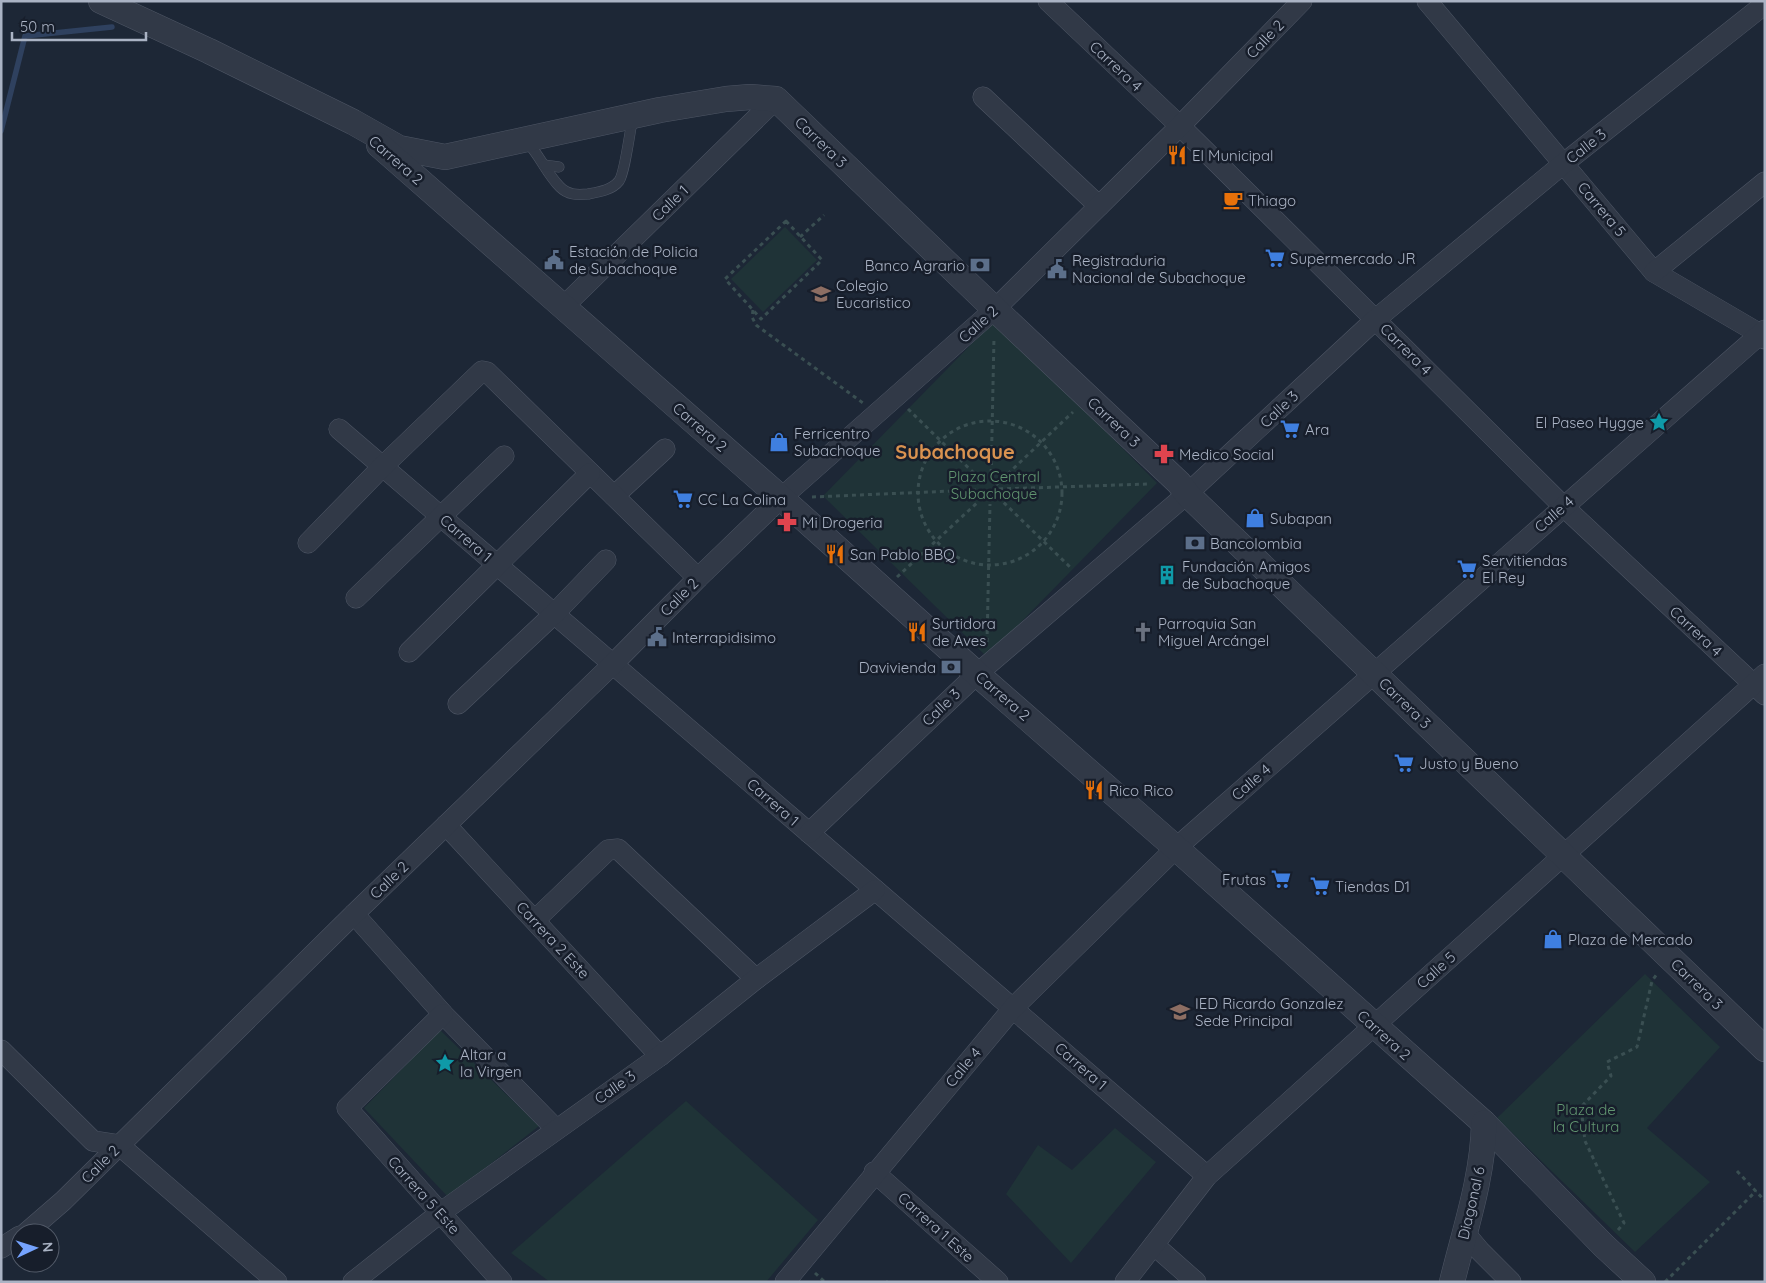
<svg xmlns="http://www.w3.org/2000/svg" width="1766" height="1283" font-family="Quicksand,sans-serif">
  <rect width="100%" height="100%" fill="#1d2736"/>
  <!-- green -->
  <g fill="#1f3337">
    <polygon points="785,227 817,260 763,312 731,279"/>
    <polygon points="995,320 1157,483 987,657 823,496"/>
    <polygon points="1645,974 1720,1047 1647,1128 1710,1182 1635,1252 1497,1118"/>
    <polygon points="440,1030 539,1126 448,1197 364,1108"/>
    <polygon points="686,1101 818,1220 766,1282 550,1282 511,1253"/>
    <polygon points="1115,1128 1156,1162 1071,1263 1006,1194 1038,1145 1072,1170"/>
  </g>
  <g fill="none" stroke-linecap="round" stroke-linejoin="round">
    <!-- stream -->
    <polyline stroke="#2f415f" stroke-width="5.5" points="1,131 25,36 112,27"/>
    <defs>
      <g id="service">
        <path d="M526,141C540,155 546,173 560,187C568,195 577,195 588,194C599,192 612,190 619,181C625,173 630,129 633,117"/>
        <polyline points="544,165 559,167"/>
      </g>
      <g id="minor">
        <polyline points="1048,1 1180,126 1563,506 1765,695"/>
        <polyline points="1427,1 1654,272 1760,334 1765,339"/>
        <polyline points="983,97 1099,206"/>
        <polyline points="1654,272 1765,182"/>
        <polyline points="563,307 776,99"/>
        <path d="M339,429C628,679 919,925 1207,1176"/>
        <polyline points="614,496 665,449"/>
        <polyline points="308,543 382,467 482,371 487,372 698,578"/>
        <polyline points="356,598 504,456"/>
        <polyline points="409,652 590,473"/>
        <polyline points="458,704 554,614 606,560"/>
        <polyline points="446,825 660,1056"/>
        <polyline points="809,833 977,674 1187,494 1376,319 1563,164 1765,4"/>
        <polyline points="354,914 443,1014 556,1129"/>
        <polyline points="535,920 608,850 618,849 756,979"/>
        <polyline points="443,1014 347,1108 502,1282"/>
        <polyline points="1,1050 93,1141 119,1145 277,1282"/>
        <polyline points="874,1172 998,1282"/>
        <polyline points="1464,1232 1480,1251 1511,1282"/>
        <polyline points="26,1233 63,1201 354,914 613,664 698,578 781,498 995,309 1180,126 1302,1"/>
        <polyline points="1154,1245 1196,1282"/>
        <polyline points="1,1248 20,1236"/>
        <polyline points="353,1282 440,1213 660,1056 756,979 875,890"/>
        <polyline points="785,1282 1014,1007 1176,848 1765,330"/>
        <polyline points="1125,1282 1207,1176 1765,674"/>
      </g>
      <g id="tertiary">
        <polyline points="101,1 209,51 353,122 399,148 445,157 660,110 726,99 750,97 776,99 983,298 1179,483 1187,494 1765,1049"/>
        <polyline points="379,145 781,498 977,674 1176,848 1484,1123 1604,1246 1643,1282"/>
        <path d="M1452,1282C1465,1229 1483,1177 1484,1123"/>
      </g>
    </defs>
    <!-- service casing -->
    <use href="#service" stroke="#4e5665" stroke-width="11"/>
    <!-- minor casing -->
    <use href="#minor" stroke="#4e5665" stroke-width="21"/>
    <!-- tertiary casing -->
    <use href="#tertiary" stroke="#4e5665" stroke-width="26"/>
    <!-- path -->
    <g stroke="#3a4f52" stroke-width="3" stroke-dasharray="4 4" stroke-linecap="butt">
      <polygon points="786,221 822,260 761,319 725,279"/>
      <polyline points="800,237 824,215"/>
      <polyline points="753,310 752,317 756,325 863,403"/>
      <polyline points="908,409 983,482"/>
      <circle cx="990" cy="493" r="72"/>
      <polyline points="991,481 994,337"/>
      <polyline points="996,485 1073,412"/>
      <polyline points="999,489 1148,484"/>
      <polyline points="812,497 976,490"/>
      <polyline points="998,497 1072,569"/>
      <polyline points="897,577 979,501"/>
      <polyline points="987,642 990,504"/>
      <polyline points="1737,1171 1765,1201"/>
      <polyline points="1618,1230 1624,1223 1585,1141 1581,1107 1611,1076 1607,1062 1637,1047 1652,981 1657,974"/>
      <polyline points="815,1273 825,1282"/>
      <polyline points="887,1282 888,1281"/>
      <polyline points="1665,1282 1756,1191"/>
    </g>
    <!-- service -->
    <use href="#service" stroke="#313947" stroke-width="10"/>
    <!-- minor -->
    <use href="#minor" stroke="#313947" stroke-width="20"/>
    <!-- tertiary -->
    <use href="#tertiary" stroke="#313947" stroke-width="25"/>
  </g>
  <!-- icons -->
  <defs>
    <symbol id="restaurant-bare" viewBox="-9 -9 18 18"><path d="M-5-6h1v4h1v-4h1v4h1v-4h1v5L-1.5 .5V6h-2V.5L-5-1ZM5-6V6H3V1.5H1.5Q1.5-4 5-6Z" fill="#e8710a" stroke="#171e2b" stroke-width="2.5" paint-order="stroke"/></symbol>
    <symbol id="cafe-bare" viewBox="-9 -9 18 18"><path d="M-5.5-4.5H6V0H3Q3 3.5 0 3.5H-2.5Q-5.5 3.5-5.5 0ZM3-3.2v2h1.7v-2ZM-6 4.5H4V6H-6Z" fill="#e8710a" stroke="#171e2b" stroke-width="2.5" paint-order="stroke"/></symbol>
    <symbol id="supermarket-bare" viewBox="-9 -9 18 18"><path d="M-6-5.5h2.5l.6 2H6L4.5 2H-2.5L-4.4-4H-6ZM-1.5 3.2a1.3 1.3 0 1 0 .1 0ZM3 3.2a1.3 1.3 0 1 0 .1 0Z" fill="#3f7fe0" stroke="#171e2b" stroke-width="2.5" paint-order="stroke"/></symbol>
    <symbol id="civic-bare" viewBox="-9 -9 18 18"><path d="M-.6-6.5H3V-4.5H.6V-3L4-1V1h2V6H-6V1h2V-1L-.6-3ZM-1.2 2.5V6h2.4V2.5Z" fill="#5c6f8a" stroke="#171e2b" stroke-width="2.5" paint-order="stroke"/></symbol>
    <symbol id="bank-bare" viewBox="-9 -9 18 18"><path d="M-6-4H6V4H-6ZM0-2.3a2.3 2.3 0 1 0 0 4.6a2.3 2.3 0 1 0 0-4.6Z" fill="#5c6f8a" stroke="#171e2b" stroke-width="2.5" paint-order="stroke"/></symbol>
    <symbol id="school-bare" viewBox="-9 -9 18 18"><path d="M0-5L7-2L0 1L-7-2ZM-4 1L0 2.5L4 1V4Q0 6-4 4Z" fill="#8d6e63" stroke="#171e2b" stroke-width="2.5" paint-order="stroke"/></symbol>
    <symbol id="sight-bare" viewBox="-9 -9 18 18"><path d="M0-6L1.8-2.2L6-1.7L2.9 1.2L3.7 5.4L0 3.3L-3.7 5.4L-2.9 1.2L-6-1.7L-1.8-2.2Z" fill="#0f9aa8" stroke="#171e2b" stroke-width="2.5" paint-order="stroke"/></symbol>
    <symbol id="shop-bare" viewBox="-9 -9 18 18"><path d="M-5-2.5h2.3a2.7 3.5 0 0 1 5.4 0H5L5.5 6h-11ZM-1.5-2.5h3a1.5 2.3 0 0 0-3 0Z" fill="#3f7fe0" stroke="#171e2b" stroke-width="2.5" paint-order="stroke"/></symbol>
    <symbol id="pharmacy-bare" viewBox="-9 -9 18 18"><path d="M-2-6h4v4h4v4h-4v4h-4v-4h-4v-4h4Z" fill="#e0444e" stroke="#171e2b" stroke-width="2.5" paint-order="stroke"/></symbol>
    <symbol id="building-bare" viewBox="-9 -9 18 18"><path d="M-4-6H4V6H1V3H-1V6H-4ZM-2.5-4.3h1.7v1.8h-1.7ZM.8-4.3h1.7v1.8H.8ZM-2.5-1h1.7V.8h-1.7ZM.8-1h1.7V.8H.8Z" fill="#0f9aa8" stroke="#171e2b" stroke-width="2.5" paint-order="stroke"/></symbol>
    <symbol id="church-bare" viewBox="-9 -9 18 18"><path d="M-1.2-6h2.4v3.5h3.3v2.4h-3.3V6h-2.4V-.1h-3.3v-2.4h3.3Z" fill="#6b7280" stroke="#171e2b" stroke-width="2.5" paint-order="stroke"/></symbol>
  </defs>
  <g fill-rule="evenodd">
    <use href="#restaurant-bare" x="1163" y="141" width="28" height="28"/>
    <use href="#cafe-bare" x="1219" y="186" width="28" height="28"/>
    <use href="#supermarket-bare" x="1261" y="244" width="28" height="28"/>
    <use href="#civic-bare" x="540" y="246" width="28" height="28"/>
    <use href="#bank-bare" x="966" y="251" width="28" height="28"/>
    <use href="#civic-bare" x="1043" y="255" width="28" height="28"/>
    <use href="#school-bare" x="807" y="280" width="28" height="28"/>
    <use href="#sight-bare" x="1645" y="408" width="28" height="28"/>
    <use href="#supermarket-bare" x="1276" y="415" width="28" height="28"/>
    <use href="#shop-bare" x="765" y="428" width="28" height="28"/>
    <use href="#pharmacy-bare" x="1150" y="440" width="28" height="28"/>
    <use href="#supermarket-bare" x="669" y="485" width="28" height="28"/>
    <use href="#shop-bare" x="1241" y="504" width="28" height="28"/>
    <use href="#pharmacy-bare" x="773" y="508" width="28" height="28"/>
    <use href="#bank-bare" x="1181" y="529" width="28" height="28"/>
    <use href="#restaurant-bare" x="821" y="540" width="28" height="28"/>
    <use href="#supermarket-bare" x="1453" y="555" width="28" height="28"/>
    <use href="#building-bare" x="1153" y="561" width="28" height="28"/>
    <use href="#restaurant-bare" x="903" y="618" width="28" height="28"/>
    <use href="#church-bare" x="1129" y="618" width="28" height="28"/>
    <use href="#civic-bare" x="643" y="623" width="28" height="28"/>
    <use href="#bank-bare" x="937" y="653" width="28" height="28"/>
    <use href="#supermarket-bare" x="1390" y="749" width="28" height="28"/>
    <use href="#restaurant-bare" x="1080" y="776" width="28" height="28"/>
    <use href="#supermarket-bare" x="1267" y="865" width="28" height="28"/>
    <use href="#supermarket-bare" x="1306" y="872" width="28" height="28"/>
    <use href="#shop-bare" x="1539" y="925" width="28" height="28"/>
    <use href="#school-bare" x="1166" y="998" width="28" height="28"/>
    <use href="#sight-bare" x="431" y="1049" width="28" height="28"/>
  </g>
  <g text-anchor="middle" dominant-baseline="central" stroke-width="5" stroke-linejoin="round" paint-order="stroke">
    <!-- street labels -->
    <g font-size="15" fill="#aab3c4" stroke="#171e2b">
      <text transform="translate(1265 39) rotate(-46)">Calle 2</text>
      <text transform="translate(1116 66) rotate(43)">Carrera 4</text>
      <text transform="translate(821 142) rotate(44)">Carrera 3</text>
      <text transform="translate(1586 146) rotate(-38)">Calle 3</text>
      <text transform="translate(396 160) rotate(41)">Carrera 2</text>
      <text transform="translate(670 203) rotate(-44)">Calle 1</text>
      <text transform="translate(1602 209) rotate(50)">Carrera 5</text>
      <text transform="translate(978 324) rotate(-42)">Calle 2</text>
      <text transform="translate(1406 349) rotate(45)">Carrera 4</text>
      <text transform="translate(1279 409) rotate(-43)">Calle 3</text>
      <text transform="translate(1114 422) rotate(43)">Carrera 3</text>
      <text transform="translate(700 427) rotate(41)">Carrera 2</text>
      <text transform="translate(1554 514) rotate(-41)">Calle 4</text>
      <text transform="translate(466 538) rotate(41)">Carrera 1</text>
      <text transform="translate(679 597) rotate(-45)">Calle 2</text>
      <text transform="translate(1696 631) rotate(43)">Carrera 4</text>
      <text transform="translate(1003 696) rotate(41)">Carrera 2</text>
      <text transform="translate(1405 703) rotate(44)">Carrera 3</text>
      <text transform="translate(941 707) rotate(-44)">Calle 3</text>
      <text transform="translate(1251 782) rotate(-41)">Calle 4</text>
      <text transform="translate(773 802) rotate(41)">Carrera 1</text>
      <text transform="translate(389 880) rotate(-44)">Calle 2</text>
      <text transform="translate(553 940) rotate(47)">Carrera 2 Este</text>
      <text transform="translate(1436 970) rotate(-42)">Calle 5</text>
      <text transform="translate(1697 984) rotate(44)">Carrera 3</text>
      <text transform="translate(1384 1035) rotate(42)">Carrera 2</text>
      <text transform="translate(1081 1066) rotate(41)">Carrera 1</text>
      <text transform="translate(963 1067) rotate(-50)">Calle 4</text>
      <text transform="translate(615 1087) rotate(-35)">Calle 3</text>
      <text transform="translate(100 1164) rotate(-45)">Calle 2</text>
      <text transform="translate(424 1195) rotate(48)">Carrera 5 Este</text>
      <text transform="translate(1471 1203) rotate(-77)">Diagonal 6</text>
      <text transform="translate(936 1227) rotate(42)">Carrera 1 Este</text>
    </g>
    <!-- poi labels -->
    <g font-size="15" fill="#aab3c4" stroke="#171e2b" text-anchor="start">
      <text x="1192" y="155">El Municipal</text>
      <text x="1248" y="200">Thiago</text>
      <text x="569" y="251">Estación de Policia<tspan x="569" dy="17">de Subachoque</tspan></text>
      <text x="1290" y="258">Supermercado JR</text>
      <text x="1072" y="260">Registraduria<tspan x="1072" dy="17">Nacional de Subachoque</tspan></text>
      <text x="965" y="265" text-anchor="end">Banco Agrario</text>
      <text x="836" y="285">Colegio<tspan x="836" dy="17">Eucaristico</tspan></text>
      <text x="1644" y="422" text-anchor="end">El Paseo Hygge</text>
      <text x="1305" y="429">Ara</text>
      <text x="794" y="433">Ferricentro<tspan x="794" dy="17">Subachoque</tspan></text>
      <text x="1179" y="454">Medico Social</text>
      <text x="698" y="499">CC La Colina</text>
      <text x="1270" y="518">Subapan</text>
      <text x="802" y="522">Mi Drogeria</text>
      <text x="1210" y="543">Bancolombia</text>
      <text x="850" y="554">San Pablo BBQ</text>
      <text x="1482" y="560">Servitiendas<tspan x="1482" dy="17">El Rey</tspan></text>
      <text x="1182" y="566">Fundación Amigos<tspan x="1182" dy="17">de Subachoque</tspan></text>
      <text x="932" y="623">Surtidora<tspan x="932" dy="17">de Aves</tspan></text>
      <text x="1158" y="623">Parroquia San<tspan x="1158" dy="17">Miguel Arcángel</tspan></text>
      <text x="672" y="637">Interrapidisimo</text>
      <text x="936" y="667" text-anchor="end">Davivienda</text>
      <text x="1419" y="763">Justo y Bueno</text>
      <text x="1109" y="790">Rico Rico</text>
      <text x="1266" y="879" text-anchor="end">Frutas</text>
      <text x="1335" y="886">Tiendas D1</text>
      <text x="1568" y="939">Plaza de Mercado</text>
      <text x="1195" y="1003">IED Ricardo Gonzalez<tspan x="1195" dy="17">Sede Principal</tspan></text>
      <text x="460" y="1054">Altar a<tspan x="460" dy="17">la Virgen</tspan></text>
    </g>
    <!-- park labels -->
    <g font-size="15" fill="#619570" stroke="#171e2b">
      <text x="994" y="476">Plaza Central<tspan x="994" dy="17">Subachoque</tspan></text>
      <text x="1586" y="1109">Plaza de<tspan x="1586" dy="17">la Cultura</tspan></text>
    </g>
    <!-- district labels -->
    <g font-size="20" font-weight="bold" fill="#d99250" stroke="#171e2b">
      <text x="955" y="451">Subachoque</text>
    </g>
  </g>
  <!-- border -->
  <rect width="1766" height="1283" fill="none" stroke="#aab3c4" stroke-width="5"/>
  <!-- north arrow -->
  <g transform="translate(35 1248) rotate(86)"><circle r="24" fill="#171e2b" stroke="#525a68"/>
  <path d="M0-4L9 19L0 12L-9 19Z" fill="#75a3fe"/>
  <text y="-8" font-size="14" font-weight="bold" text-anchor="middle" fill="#aab3c4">N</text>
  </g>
  <!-- scale -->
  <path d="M12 32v8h134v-8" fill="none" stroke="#aab3c4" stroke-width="2.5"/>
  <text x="20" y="32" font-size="15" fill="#aab3c4" stroke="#171e2b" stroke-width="4" paint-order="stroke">50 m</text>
</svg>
